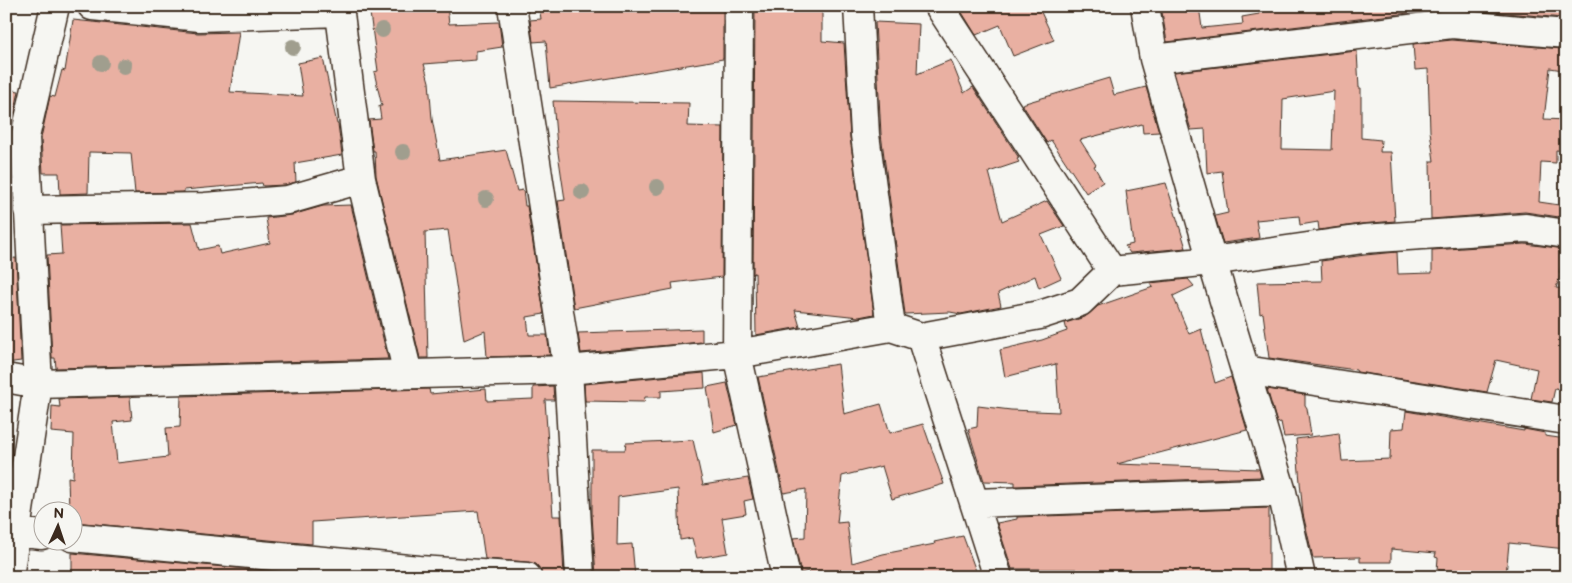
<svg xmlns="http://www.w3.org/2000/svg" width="1572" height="583" font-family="'Balsamiq Sans',sans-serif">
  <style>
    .building { fill: #e9b0a2; stroke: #3b2a1e; fill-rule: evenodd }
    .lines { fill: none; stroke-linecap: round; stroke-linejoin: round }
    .minor-casing { stroke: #3b2a1e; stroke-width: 31 }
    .minor { stroke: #f6f6f2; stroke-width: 28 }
    .tree { fill: #a09e8e }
  </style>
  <rect width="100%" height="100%" fill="#f6f6f2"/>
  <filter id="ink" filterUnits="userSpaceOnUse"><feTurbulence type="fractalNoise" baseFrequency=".02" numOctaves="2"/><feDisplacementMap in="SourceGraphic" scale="10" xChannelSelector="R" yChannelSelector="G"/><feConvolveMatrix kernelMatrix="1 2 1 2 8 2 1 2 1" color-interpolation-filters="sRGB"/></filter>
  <g filter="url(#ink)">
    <path class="building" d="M369 6H414V9L447 6 449 24 499 22 502 47 476 51V60L424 64 429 82 432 119 440 160 506 150 517 191 523 190 525 206H527L544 314 527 317 529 335H547L550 355 487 357 485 331 464 340 448 230 425 232 428 358H420L376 176 375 151H373L369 120 381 119 379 106H382L374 72 378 71Z
      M539 6H723V59L550 88 546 41 533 42 530 20 541 19Z
      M755 6H822V41L844 43 850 137 874 314 859 317 795 310 800 327 756 335 755 273 753 274Z
      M958 6H1045V8L1040 10 1054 40 1013 56 1000 25 976 35Z
      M1161 6H1199L1202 28 1243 24 1242 17 1259 14 1258 6H1563V18L1450 8 1167 42Z
      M73 20 198 33 239 32 230 92 303 96 298 63 323 58 337 124H338L342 155 295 163 296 182 285 185 263 186 262 183 184 190V192L135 193 131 153 89 152 88 193 60 194 59 173H43L41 138 50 96 55 97 62 70 65 71Z
      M875 22 919 24 917 74 951 60 964 93 973 87 1019 158 1017 159 1019 162 989 172 1002 221 1047 201 1064 226 1041 235 1061 278 1039 288 1035 276 998 293 1001 306 961 314 950 312 905 314 881 134Z
      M1452 40 1563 49V70L1550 68 1544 119 1566 120V151L1556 150V163L1541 162 1539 202 1566 206V218L1525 212 1431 219 1430 161H1434L1430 131 1428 69 1415 70 1413 44Z
      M1357 51 1359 88H1361V138L1381 140 1380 152H1391L1395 221 1361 224 1319 230 1318 222 1300 225 1299 216 1256 220 1259 238 1223 243 1215 216 1228 213 1222 171 1207 173 1205 129 1191 130 1174 72ZM1334 91 1332 150 1282 149 1283 99Z
      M1109 78 1114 95 1146 87 1159 132 1143 133 1142 124 1080 140 1096 165 1094 166 1103 182 1086 193 1051 140 1047 143 1022 104Z
      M6 89 19 91 10 134 11 172H6Z
      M553 101 689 103 688 126 723 127 722 277 672 283 673 289 574 308 558 201 565 200 557 146Z
      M1166 183 1186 248 1130 253 1125 246 1133 244 1126 191Z
      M351 205 388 359 56 368 55 358H52L47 255 62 254 60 225 192 223 199 250 218 246 220 254 270 243 266 218 292 215 323 206Z
      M1525 244 1566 249 1559 273 1561 274 1556 288 1566 289V390L1555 388 1552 402 1531 399 1537 369 1496 360 1487 392 1357 372 1356 370 1269 358 1263 313 1260 314 1257 282 1322 281 1321 261 1365 255 1397 252 1398 274 1432 273V250Z
      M16 258 21 361 6 363V259Z
      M1188 279 1194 286 1173 296 1189 334 1201 329 1215 383 1231 377 1247 430 1117 464 1259 469 1261 477 1015 486V482L984 481 968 429 977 427 978 406 1011 410 1059 412 1056 364 1005 377 1000 350 1042 340 1067 331 1065 323 1085 317 1098 306 1153 287 1150 283Z
      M702 329V342L581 353 578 333Z
      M838 364 844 414 881 404 890 433 923 424 944 484 892 499 882 466 842 476 837 523 847 522 852 563 883 554 935 544 934 542 963 536 976 571 965 573 966 577H810L808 571 801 573 793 538 805 537 806 489 784 493 758 377Z
      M704 373 705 388 661 391V397H645L644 402 585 401 584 384Z
      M727 383 737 425 714 432 707 387Z
      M553 386 554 400H545L553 516H561L564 577H542L541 570 536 564 528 562 485 559 478 511 312 522V544L72 522V510H69L68 477 73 478 74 434 51 432 52 406 60 407 59 399 130 397 132 420 113 422 117 463 168 457 166 428 180 427 181 396 429 389 430 394 486 389 487 401 533 399V387Z
      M1267 389 1305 395V405L1307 408 1311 435 1284 437 1281 422 1277 423Z
      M1406 411 1524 431V429L1545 433V436L1566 439V549L1509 543 1506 575 1491 574V575L1437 570 1438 558 1435 557 1436 553 1391 549V562H1360V557L1313 558 1303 514 1296 439 1339 433 1342 461 1390 459 1391 429 1404 428Z
      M693 440 703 485 748 478 753 499 744 501 746 514 722 518 728 553 697 558 692 538 680 540 678 489 618 497 617 545 632 544 635 577H596L592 515V450H625L626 443Z
      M1269 508V577H1077L1076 569H1012L997 523 1017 519V517Z
      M72 553 269 571V577H72Z"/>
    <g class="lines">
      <g class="minor-casing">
        <path id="minor" d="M92 6 200 17 340 12
          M339 6 361 179 408 374
          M512 6 568 370 580 577
          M739 6 737 354 786 577
          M858 6 865 135 891 327
          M939 6 1112 271
          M1145 6 1154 59 1212 261 1282 492 1301 577
          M1154 59 1452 24 1566 34
          M28 210 205 207 288 200 361 179
          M921 337 998 577
          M1245 370 1566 420
          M6 378 38 384 568 370 737 354 891 327 921 337 1040 315 1080 302 1112 271 1212 261 1363 239 1526 228 1566 234
          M975 503 1282 492
          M6 531 42 535
          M72 537 419 570 527 577
          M9 577 38 384 25 137 55 6"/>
      </g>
      <use href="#minor" class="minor"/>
    </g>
    <g class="tree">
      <circle cx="382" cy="30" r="8"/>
      <circle cx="293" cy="47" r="8"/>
      <circle cx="101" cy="63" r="8"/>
      <circle cx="124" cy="66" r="8"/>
      <circle cx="403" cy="152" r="8"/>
      <circle cx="657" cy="187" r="8"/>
      <circle cx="582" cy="192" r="8"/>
      <circle cx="486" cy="199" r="8"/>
    </g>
  </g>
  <rect width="1572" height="583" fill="none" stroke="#f6f6f2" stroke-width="25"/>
  <rect x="12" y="12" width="1547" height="558" fill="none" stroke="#3b2a1e" stroke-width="2" filter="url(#ink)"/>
  <g transform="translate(58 526) rotate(3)"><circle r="24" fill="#f6f6f2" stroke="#aba49d"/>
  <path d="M0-4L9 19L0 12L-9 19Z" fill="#3b2a1e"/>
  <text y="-8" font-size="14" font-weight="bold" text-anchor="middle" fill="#3b2a1e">N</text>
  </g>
</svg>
